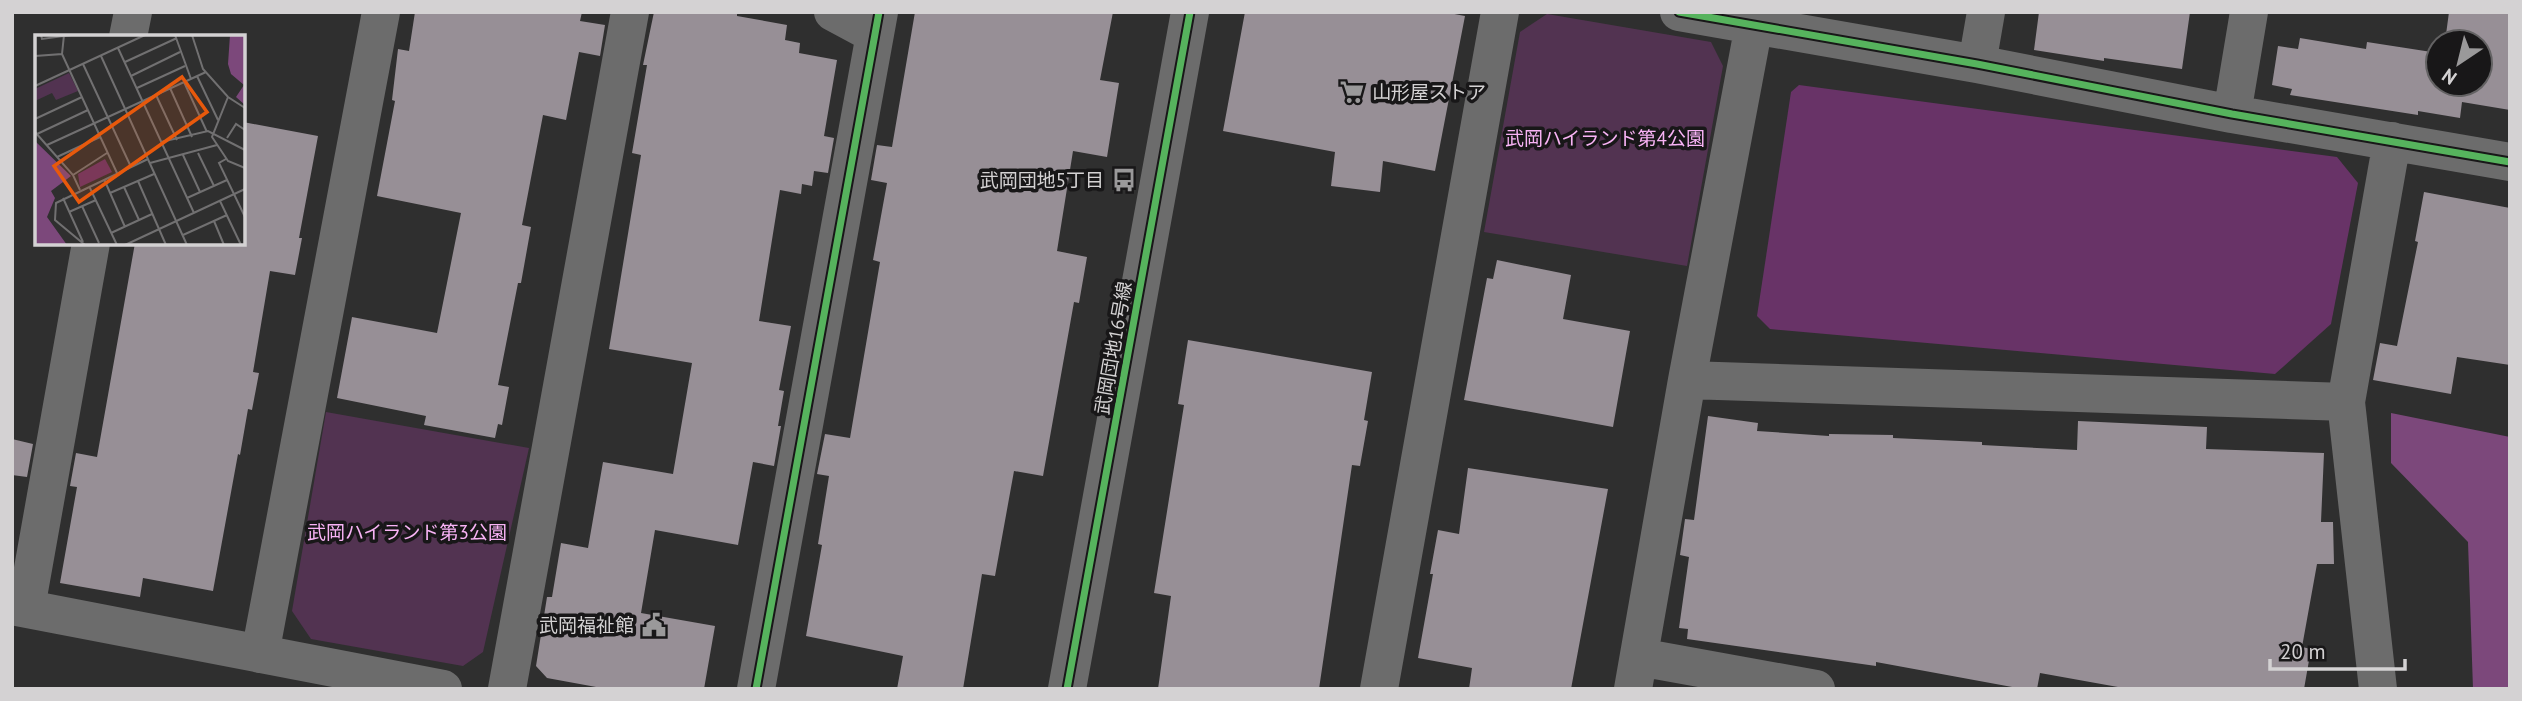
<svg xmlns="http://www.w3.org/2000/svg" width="2522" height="701" font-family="'PT Sans','Noto Sans JP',sans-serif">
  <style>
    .green { fill: #523351 }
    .forest { fill: #7c487b }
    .water { fill: #683367 }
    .building { fill: #978f96 }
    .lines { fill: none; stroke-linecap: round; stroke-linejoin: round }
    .minor { stroke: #6c6c6c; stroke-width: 38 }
    .tertiary { stroke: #6c6c6c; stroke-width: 38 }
    .cycleway-casing { stroke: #181718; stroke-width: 11 }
    .cycleway { stroke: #56b35d; stroke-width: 7 }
    .labels { text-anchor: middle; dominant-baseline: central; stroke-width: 7; stroke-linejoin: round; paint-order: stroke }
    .poi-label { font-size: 19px; fill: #d4d2d3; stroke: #181718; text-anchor: end }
    .park-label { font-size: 19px; fill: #f8b3f5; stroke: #181718 }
    .street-label { font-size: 19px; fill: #d4d2d3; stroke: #181718 }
    .inset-road { fill: none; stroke: #717071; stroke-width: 2 }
    .view { fill: #e8590c; fill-opacity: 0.15; stroke: #e8590c; stroke-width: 3.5 }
    .inset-edge { fill: none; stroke: #d4d2d3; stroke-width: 3.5 }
  </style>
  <rect width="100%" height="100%" fill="#2f2f2f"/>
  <path class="green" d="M1547 14 1711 42 1723 66 1687 266 1484 232 1520 32Z
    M326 412 529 448 483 652 463 666 311 639 292 611Z"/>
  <path class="forest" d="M2391 413 2510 437V689H2473L2468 542 2391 463Z"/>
  <path class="water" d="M1799 85 2337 157 2358 183 2331 324 2275 374 1770 329 1757 316 1791 92Z"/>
  <path class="building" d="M415 12H582L580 21 605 25 600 56 579 52 566 120 543 115 522 225 531 227 521 283H518L498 385 509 387 502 425 498 424 495 438 424 425 426 416 337 398 352 317 437 333 461 213 377 196 395 101 392 100 398 49 409 51Z
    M654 12H737V16L787 25 785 40 800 43 799 53 837 60 824 136 834 138 828 173 814 171 812 186 802 184 801 194 780 190 759 321 791 326 779 390 784 391 778 426H781L774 466 753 462 738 545 655 530 641 613 715 626 704 689H607L547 678 536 666 547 597H552L561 543 588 548 603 462 673 474 692 363 609 349 641 155 632 153 647 65H643Z
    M915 12H1113L1100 80 1119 83 1107 157 1073 151 1057 251 1087 257 1079 303 1074 302 1043 476 1014 471 995 576 982 574 963 689H897L903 656 806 636 822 545 818 544 829 476 817 474 825 434 850 438 880 262 873 260 887 183 871 180 877 145 892 147Z
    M1245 12H1444L1465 16 1435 171 1383 161 1380 192 1331 186 1335 152 1223 131Z
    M2039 12H2190L2182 69 2104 58V61L2034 50Z
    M2449 12H2510V110L2462 102 2460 118 2418 111V115L2290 95 2292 89 2272 85 2278 46 2298 49 2300 38 2366 49 2367 42 2438 53V84H2480V42H2445Z
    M243 122 318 136 299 238H302L295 275 270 271 253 372 259 373 252 410 248 409 240 455 238 454 213 591 143 578 140 597 60 583 77 487 70 486 76 453 97 457 135 243H243Z
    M2424 192 2510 208V365L2457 357 2451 394 2373 380 2380 343 2397 346 2418 242 2415 241Z
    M1497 260 1571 275 1563 319 1630 331 1613 427 1464 400 1487 278 1493 279Z
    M1188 340 1372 372 1364 420 1368 421 1360 466 1352 465 1319 689H1158L1171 596 1154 593 1184 405 1178 404Z
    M1708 416 1758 423 1757 431 1829 436V434L1893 435V438L1982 442V445L2077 450 2078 421 2207 427 2206 449 2324 453 2321 522H2333L2334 564H2317L2302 647 2311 649 2304 689H2129L2040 673 2037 689H2023L1876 662V666L1687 639 1688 629 1679 628 1689 557 1680 555 1685 519 1694 520Z
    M12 439 33 444 27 477 12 475Z
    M1468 468 1608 489 1571 689H1469L1472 668 1418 658 1433 574H1430L1438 530 1459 534Z"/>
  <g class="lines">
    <path class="minor" d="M833 12 874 34
      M1679 12 1977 64 2232 114 2510 162
      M128 37 133 12
      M1977 64 1986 12
      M2232 114 2249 12
      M1687 380 2346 402
      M12 606 443 689
      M26 608 91 243
      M260 654 381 12
      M1639 657 1816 689
      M507 689 630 12
      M756 689 879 12
      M1379 689 1500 12
      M1633 689 1687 380 1754 25
      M2378 689 2346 402 2392 141"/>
    <path class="tertiary" d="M1067 689 1190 12"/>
    <g class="cycleway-casing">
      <path id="cycleway" d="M1679 12 1977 64 2232 114 2510 162
        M756 689 879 12
        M1067 689 1190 12"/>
    </g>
    <use href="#cycleway" class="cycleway"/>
  </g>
  <defs>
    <g id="supermarket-bare" transform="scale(1.89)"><path d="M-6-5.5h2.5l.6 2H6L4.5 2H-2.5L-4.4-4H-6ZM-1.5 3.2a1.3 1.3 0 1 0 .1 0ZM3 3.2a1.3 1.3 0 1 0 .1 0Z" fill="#9a999a" stroke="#181718" stroke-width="2.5" paint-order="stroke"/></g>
    <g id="bus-bare" transform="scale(1.89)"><path d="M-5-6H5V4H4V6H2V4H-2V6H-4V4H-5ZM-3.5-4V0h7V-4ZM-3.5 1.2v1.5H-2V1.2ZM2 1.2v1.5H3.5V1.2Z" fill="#9a999a" stroke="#181718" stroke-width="2.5" paint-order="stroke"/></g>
    <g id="civic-bare" transform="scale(1.89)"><path d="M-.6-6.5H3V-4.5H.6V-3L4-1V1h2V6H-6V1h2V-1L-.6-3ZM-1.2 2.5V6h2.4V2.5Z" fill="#9a999a" stroke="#181718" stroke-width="2.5" paint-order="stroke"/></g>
  </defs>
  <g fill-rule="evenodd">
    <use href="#supermarket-bare" x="1352" y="92"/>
    <use href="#bus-bare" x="1124" y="180"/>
    <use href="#civic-bare" x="654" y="625"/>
  </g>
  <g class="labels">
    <g class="poi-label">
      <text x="1372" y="92" text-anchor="start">山形屋ストア</text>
      <text x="1104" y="180">武岡団地5丁目</text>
      <text x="634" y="625">武岡福祉館</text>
    </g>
    <g class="park-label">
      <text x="1605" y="138">武岡ハイランド第4公園</text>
      <text x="407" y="532">武岡ハイランド第3公園</text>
    </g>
    <g class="street-label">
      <text transform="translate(1113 348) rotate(-80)">武岡団地16号線</text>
    </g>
  </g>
  <g transform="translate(35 35)">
    <rect width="210" height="210" fill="#2f2f2f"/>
    <path d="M34 38 43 56 21 65 17 58 0 66V54Z" fill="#523351"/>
    <path d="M195 0H210V70L201 62 209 50 196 39 193 29ZM0 106 36 141 16 156 20 163 12 182 32 210H0Z" fill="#7c487b"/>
    <path d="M70 124 77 137 45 152 43 139Z" fill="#683367"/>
    <path class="inset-road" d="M6 0 7 4 36 0M140 0 156 44M157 0 168 34 193 62 210 73M83 13 159 178M27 19 82 138M0 21 27 19 29 0M66 21 152 210M90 27 142 3M48 29 96 132M96 41 145 17M162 41 183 85M149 47 172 97M0 51 110 0M102 53 150 31M135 53 157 102M121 60 142 105M193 62 177 102 193 126 210 133M0 84 47 62M0 97 38 140 45 155M2 99 53 75M192 103 201 89 210 95M126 107 173 96 210 115M12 110 171 37M163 118 179 151M148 120 165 157M22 122 65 102M191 124 184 128 210 182M115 128 182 110M38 140 72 118M69 144 90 192M103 146 131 210M54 151 82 210M89 152 104 185M75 158 119 139M28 163 48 207M152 163 192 145M185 166 206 210M47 171 64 208M34 177 61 165M179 186 189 210M76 198 117 179M148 200 192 180M50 210 20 185 21 168 113 124M90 210 210 154"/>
    <path class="view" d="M147 42 172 77 44 167 19 131Z"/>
    <rect width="210" height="210" class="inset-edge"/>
  </g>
  <rect width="2522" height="701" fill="none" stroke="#d4d2d3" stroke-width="28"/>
  <g transform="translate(2459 63) rotate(215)"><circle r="33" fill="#181718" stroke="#636263" stroke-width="2"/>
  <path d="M0-5L12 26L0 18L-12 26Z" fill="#9a999a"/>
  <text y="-10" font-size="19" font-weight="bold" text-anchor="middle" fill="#d4d2d3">N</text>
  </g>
  <path d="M2270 659v10h135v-10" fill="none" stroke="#d4d2d3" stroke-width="3.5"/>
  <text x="2280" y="659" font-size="21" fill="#d4d2d3" stroke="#181718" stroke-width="5" paint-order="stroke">20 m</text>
</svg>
